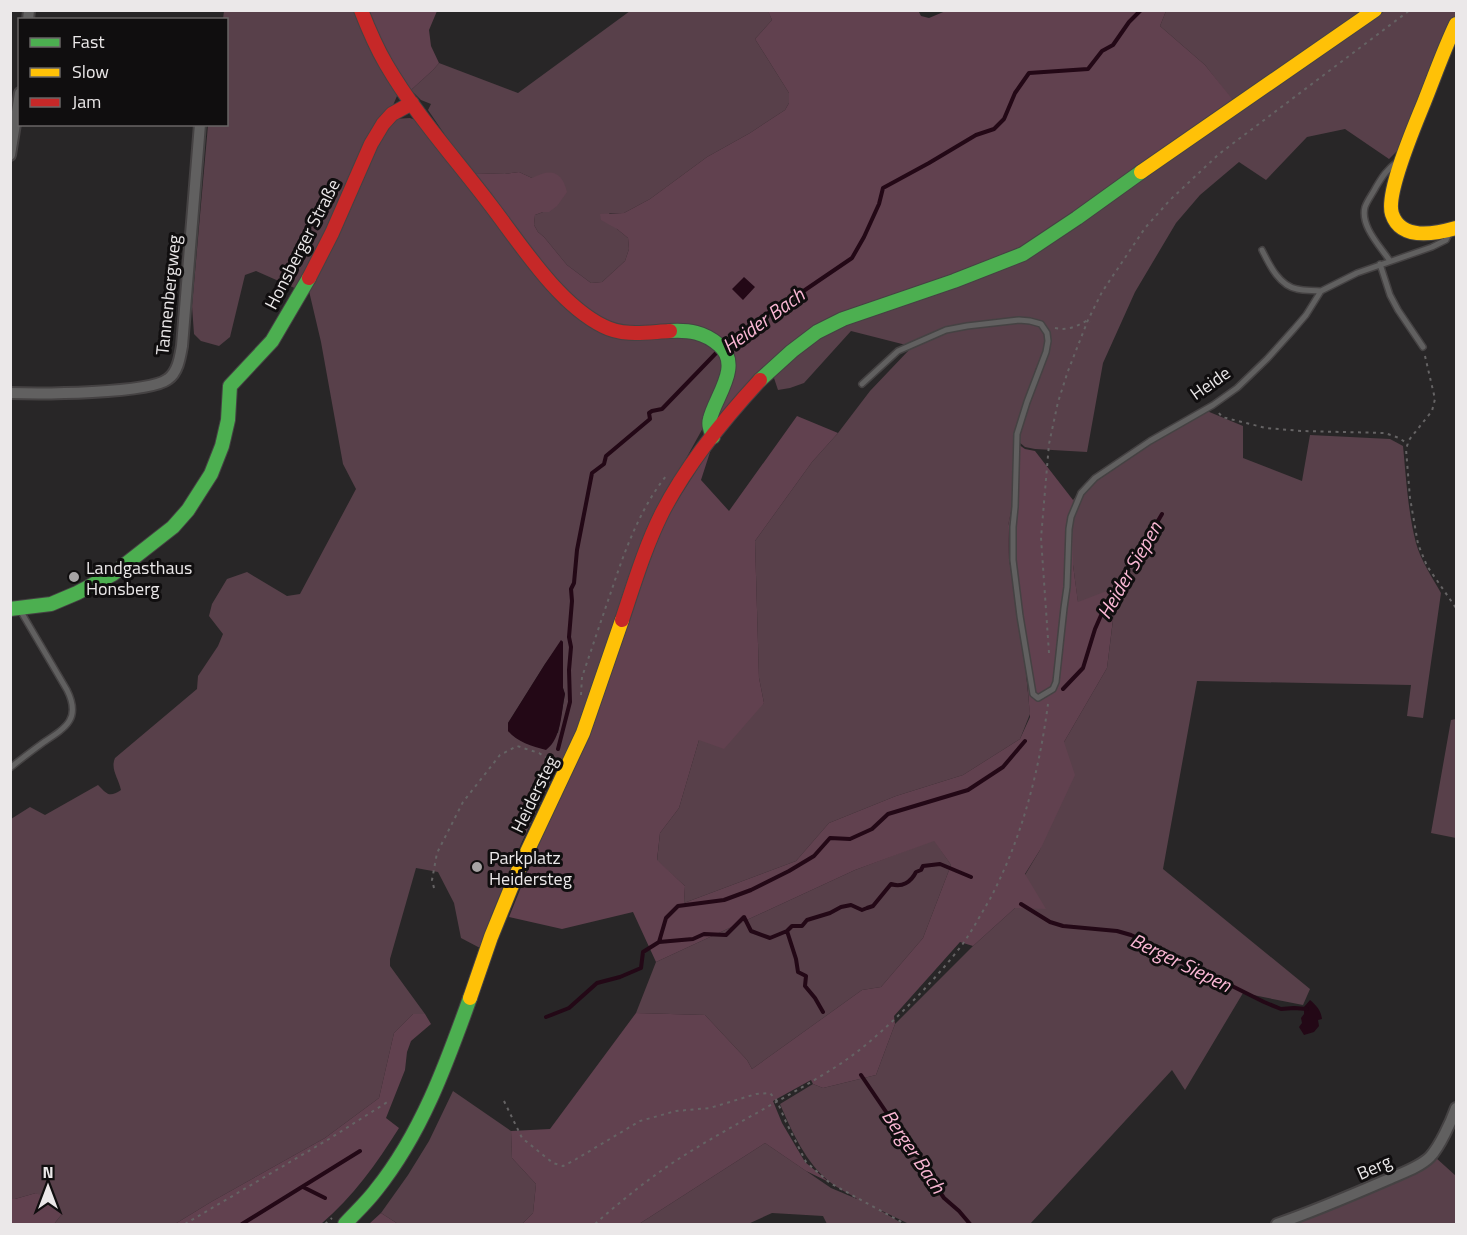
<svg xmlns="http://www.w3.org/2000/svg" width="1467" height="1235" font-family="'Titillium Web',sans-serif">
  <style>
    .green { fill: #58404a; fill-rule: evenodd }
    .forest { fill: #61414f }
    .water { fill: #230816 }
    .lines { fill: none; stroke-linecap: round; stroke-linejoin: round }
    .stream { stroke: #230816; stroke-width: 4 }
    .lane-casing { stroke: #454243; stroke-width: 8 }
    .street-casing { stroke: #454243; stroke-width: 14 }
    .fast-casing { stroke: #454243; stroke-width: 16 }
    .slow-casing { stroke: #454243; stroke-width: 16 }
    .jam-casing { stroke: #454243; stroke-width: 16 }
    .path { stroke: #656364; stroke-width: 2; stroke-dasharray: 3 4.5; stroke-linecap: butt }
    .lane { stroke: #616060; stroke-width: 5 }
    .street { stroke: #616060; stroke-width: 10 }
    .fast { stroke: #4caf50; stroke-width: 14 }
    .slow { stroke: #ffc107; stroke-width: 14 }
    .jam { stroke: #c62828; stroke-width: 14 }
    .poi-dot { fill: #a7a4a5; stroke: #100e0f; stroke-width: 2 }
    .labels { text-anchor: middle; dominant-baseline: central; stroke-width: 6; stroke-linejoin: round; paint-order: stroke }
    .street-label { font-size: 18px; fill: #ebe8e9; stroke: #100e0f }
    .poi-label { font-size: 18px; fill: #ebe8e9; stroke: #100e0f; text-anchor: start }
    .water-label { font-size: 20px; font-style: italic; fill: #fab7d4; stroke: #100e0f }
  </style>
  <rect width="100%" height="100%" fill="#282627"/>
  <path class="green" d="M768 10 772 20 755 39 789 93V103L785 110 750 133 707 157 650 199 624 213H609L617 229 628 238 629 249 625 261 602 282 591 283 567 265 544 237 538 232 534 225 535 215 543 212 532 178 519 172 505 174 471 173 428 110 431 104 421 100 411 90 433 70 439 63 518 93 630 11Z
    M224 11H360L399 87 397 96 391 110 299 290 256 271 245 275 230 337 219 346 201 341 194 334 192 306 208 125 226 124V20L223 19Z
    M1166 11H1371L1235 104 1205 65 1160 26Z
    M1385 11H1456V15L1454 19 1401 147 1389 159 1345 129 1307 137 1266 180 1239 162 1200 195 1176 223 1135 292 1103 363 1087 452 1035 449 1025 447 1019 442V435L1042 370 1036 368 1015 432 1012 507 1008 526 1009 559 1024 652 1030 714 1020 739 963 775 896 796 829 823 796 861 684 903 685 886 657 861 660 833 679 808 699 740 764 703 759 678 755 541 812 462 838 433 870 391 909 350 906 345 851 331 804 383 790 388 778 390 772 372 789 356Z
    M410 118 423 123 538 273 701 336 724 360 704 426 645 533 615 621 597 670 574 743 557 767 521 844 492 914 480 948 461 938 454 903 438 872 416 868 390 959V966L425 1014H413L394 1033 379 1098 325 1138 211 1202 175 1224H54L62 1214 36 1193 15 1199H11V819L30 807 45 815 98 785C107 794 109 798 121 790 119 779 110 769 115 758L197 689 198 676 218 646 223 634 209 616 212 604 227 579 247 572 287 596 300 594 356 489 343 464 321 342 309 291 371 151 394 119ZM562 641 563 642V688L565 694 558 733 508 731V723L545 664Z
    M1207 411 1243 426V458L1302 481 1310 435 1390 439 1403 446C1406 476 1408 513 1416 543 1421 561 1432 577 1441 593L1423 718 1407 716 1411 685 1197 681 1163 869 1310 989 1303 1005 1243 993 1185 1090 1172 1070 1030 1224H909L878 1209 903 1224H827L823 1216 772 1213 748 1224H639L765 1143 831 1188 857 1199C849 1193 838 1189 830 1182 807 1165 791 1130 780 1104L813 1084 823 1088 876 1075 895 1024 973 946 1015 908 1025 875 1040 850 1064 742 1107 668 1117 588 1078 603 1073 565V500L1079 493 1153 442Z
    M1456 719V838L1431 833 1451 720Z
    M934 840 951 865 923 938 881 987 862 990 752 1069 747 1060 705 1015 636 1013 656 962 855 870Z
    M453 1091 511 1131 512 1158 536 1184 533 1213 522 1224H398L381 1213 408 1175 429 1141Z
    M1435 1157 1456 1176V1224H1301L1299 1221Z"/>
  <path class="forest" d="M918 10 921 16 929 18 948 10 1166 11 1160 26 1205 65 1237 105 1055 232 808 340 713 437 728 370 709 337 626 334 574 306 471 173 505 174 519 172 532 178C551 168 562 171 567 192L557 206 549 212H543L535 215 534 225 538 232 544 237 567 265 591 283 602 282 625 261 629 249 628 238 617 229 601 220 600 214 624 213 650 199 707 157 750 133 785 110 789 103V93L755 39 772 20 768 11Z
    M367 11H437L429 30 431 46 439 63 433 70 411 90 379 41Z
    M797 416 838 433 812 462 755 541 759 678 764 703 724 749 699 740 679 808 660 833 657 860 685 886 684 903 796 861 829 823 896 796 963 775 1020 739 1030 717 1025 652 1009 559 1008 526 1012 507 1015 442 1025 449 1035 451 1073 500V565L1078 602 1117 587 1107 668 1064 742 1075 775 1040 850 1025 874 1046 909 1015 908 973 946 960 942 894 1016 895 1024 876 1075 823 1088 813 1084 811 1080 773 1101 782 1123 805 1162 829 1182 806 1171 765 1143 639 1224H522L533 1213 536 1184 512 1158 511 1131 550 1129 636 1013 705 1015 747 1060 752 1069 862 990 881 987 923 938 951 865 934 841 855 870 656 962 633 912 562 929 509 917 536 850 584 747 646 564 670 512 712 446 701 480 729 511Z
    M413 1014H425L431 1024 411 1041 407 1052 405 1070 386 1118 399 1128C377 1163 353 1197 321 1224H175L211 1202 325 1138 379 1098 394 1033Z
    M36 1193 53 1201 62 1214 54 1224H11V1199H15Z
    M381 1213 398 1224H369Z"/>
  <path class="water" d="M744 277 755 287 743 300 732 289Z
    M561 640 563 642V688L565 694C561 712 562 738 546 750 532 746 517 742 508 731V723L545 664Z
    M1310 1000C1317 1006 1321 1011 1322 1019L1318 1020 1319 1026 1314 1032 1304 1035 1299 1027 1302 1023 1301 1018 1304 1014V1007Z"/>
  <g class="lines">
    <path class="stream" d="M724 345 771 311 780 307 852 258 864 237 879 204 883 188 929 163 976 135 994 129 1004 119 1015 93 1029 73 1088 69 1102 51 1113 45 1129 22 1141 10
      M1063 689 1083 668 1095 629 1106 604 1129 566 1145 543 1162 514
      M558 749 570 702 569 670 571 647 569 637 572 601 571 589 574 583 577 550 592 473 604 464 606 456 650 419 649 413 652 411 662 409 719 350
      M1021 904 1050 922 1063 926 1117 931 1131 935 1149 943 1194 969 1206 973 1264 1002 1281 1009 1294 1008 1307 1009
      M787 931 792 926H802L807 920 830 913 841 907 851 905 862 910 867 908 873 906 891 884C902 888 911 882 916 872L921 870 923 866 940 864 971 877
      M659 942 693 939 704 934 726 935 744 917 751 931 770 938 787 931 796 959 798 972 806 976 805 986 815 998 823 1012
      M546 1017 569 1008 597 983 620 977 641 968 643 952 659 942 666 918 678 906 724 900 751 890 789 871 814 856 830 838 850 839 872 829 888 814 968 790 1003 767 1025 741
      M861 1075 895 1125 912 1144 925 1165 935 1185 944 1198 959 1211 970 1224
      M303 1187 325 1198
      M242 1224 360 1151"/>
    <g class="lane-casing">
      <path id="lane" d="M1262 250C1269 264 1279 286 1297 289 1305 291 1313 290 1321 291
        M1390 261C1380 246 1360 226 1365 207 1367 201 1373 193 1376 187 1382 177 1387 169 1397 162
        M1380 264 1390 295 1398 310 1423 347
        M862 384 898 351 946 330 967 326 1019 320 1030 321 1041 324 1047 333 1048 341 1046 352 1027 402 1017 434 1015 507 1013 527V560L1020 616 1033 694 1038 698 1053 689 1056 682 1064 608 1067 587 1069 529 1071 517 1081 493 1095 478 1150 441 1213 405 1237 388 1267 359 1294 329 1306 315 1321 291 1357 273 1432 247 1446 240 1449 234
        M10 768C21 759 33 750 44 742 67 727 81 718 67 690L20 610"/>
    </g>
    <g class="street-casing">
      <path id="street" d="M28 20 29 10
        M10 155 20 93
        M10 393C38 394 149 394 168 379 178 372 180 357 182 346L200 124
        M1277 1224C1315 1211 1352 1195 1389 1179 1402 1173 1420 1167 1430 1157 1440 1146 1451 1122 1456 1108"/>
    </g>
    <g class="fast-casing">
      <path id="fast" d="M670 331C689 330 704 332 719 345 743 365 715 397 710 419 708 425 711 431 713 437
        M760 380 792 351 817 332 843 319 954 281 1023 254 1077 218 1141 172
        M10 609 51 604 77 593 113 574 173 527 188 510 211 474 222 446 228 420 230 386 272 341 309 278
        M345 1224C355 1213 367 1202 376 1190 421 1134 446 1065 470 998"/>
    </g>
    <g class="slow-casing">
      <path id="slow" d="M1456 24C1444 49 1435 75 1425 100 1416 123 1385 193 1392 214 1401 241 1435 234 1456 228
        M1141 172 1375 10
        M470 998 491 937 517 873 583 733 622 620"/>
    </g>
    <g class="jam-casing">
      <path id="jam" d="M361 10C368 28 376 47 386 64 415 114 454 157 489 203 520 243 557 303 603 326 624 337 648 332 670 331
        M309 278 332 233 371 144 383 124 392 114 412 103
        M622 620C634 584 645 547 662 513 687 464 723 420 760 380"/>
    </g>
    <path class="path" d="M1055 328C1068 331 1077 326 1088 320L1090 322
      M1425 356 1435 399 1432 411 1409 440 1406 449 1410 498 1418 544 1427 566 1456 608
      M1219 413 1222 417 1266 428 1301 431 1385 433 1399 438 1408 444
      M1049 653 1041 538 1049 444 1058 402 1068 371 1088 320 1102 292 1145 228 1170 200 1219 154 1410 10
      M581 695 582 677C592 648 602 618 612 589 625 550 640 509 666 476
      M434 888 432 880 437 853 463 802 500 755 517 746 539 753 554 763
      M504 1101 522 1138 553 1163 563 1166 573 1161 640 1121 676 1111 710 1108 756 1094 770 1093 777 1101 786 1122 806 1162 830 1183 905 1224
      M185 1224 329 1139 389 1101
      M325 1224 332 1218
      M595 1224C621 1201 648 1179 677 1160 728 1127 783 1100 834 1068 861 1051 885 1029 907 1007 927 987 945 967 962 945 972 931 981 914 990 899 1022 838 1039 772 1048 704"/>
    <use href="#lane" class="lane"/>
    <use href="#street" class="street"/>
    <use href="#fast" class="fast"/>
    <use href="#slow" class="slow"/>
    <use href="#jam" class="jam"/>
  </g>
  <g class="poi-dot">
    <circle cx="74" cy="577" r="6"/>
    <circle cx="477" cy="867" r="6"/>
  </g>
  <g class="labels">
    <g class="street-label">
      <text transform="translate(302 244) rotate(-63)">Honsberger Straße</text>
      <text transform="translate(168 295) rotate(-84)">Tannenbergweg</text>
      <text transform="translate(1210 383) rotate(-35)">Heide</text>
      <text transform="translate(534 794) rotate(-64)">Heidersteg</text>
      <text transform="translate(1374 1167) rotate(-24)">Berg</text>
    </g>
    <g class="poi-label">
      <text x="86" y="567">Landgasthaus<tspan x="86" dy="21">Honsberg</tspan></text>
      <text x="489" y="857">Parkplatz<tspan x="489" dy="21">Heidersteg</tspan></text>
    </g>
    <g class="water-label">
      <text transform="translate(763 320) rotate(-36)">Heider Bach</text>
      <text transform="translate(1129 570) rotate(-60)">Heider Siepen</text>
      <text transform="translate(1181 962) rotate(26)">Berger Siepen</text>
      <text transform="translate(914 1151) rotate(56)">Berger Bach</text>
    </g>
  </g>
  <rect width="1467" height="1235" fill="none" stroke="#ebe8e9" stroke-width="24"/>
  <rect x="18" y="18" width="210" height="108" fill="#100e0f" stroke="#686566" stroke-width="1.5"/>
  <rect x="30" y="38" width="30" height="9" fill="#4caf50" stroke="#686566" stroke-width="1.5"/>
  <text x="72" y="48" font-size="18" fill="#ebe8e9">Fast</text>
  <rect x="30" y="68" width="30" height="9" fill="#ffc107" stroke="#686566" stroke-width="1.5"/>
  <text x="72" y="78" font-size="18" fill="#ebe8e9">Slow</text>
  <rect x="30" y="98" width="30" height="9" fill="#c62828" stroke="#686566" stroke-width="1.5"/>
  <text x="72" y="108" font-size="18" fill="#ebe8e9">Jam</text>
  <g transform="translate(48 1187)" stroke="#100e0f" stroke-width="4.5" paint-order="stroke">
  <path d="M0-4.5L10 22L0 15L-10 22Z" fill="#ebe8e9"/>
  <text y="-9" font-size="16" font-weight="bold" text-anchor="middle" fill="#ebe8e9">N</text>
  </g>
</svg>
